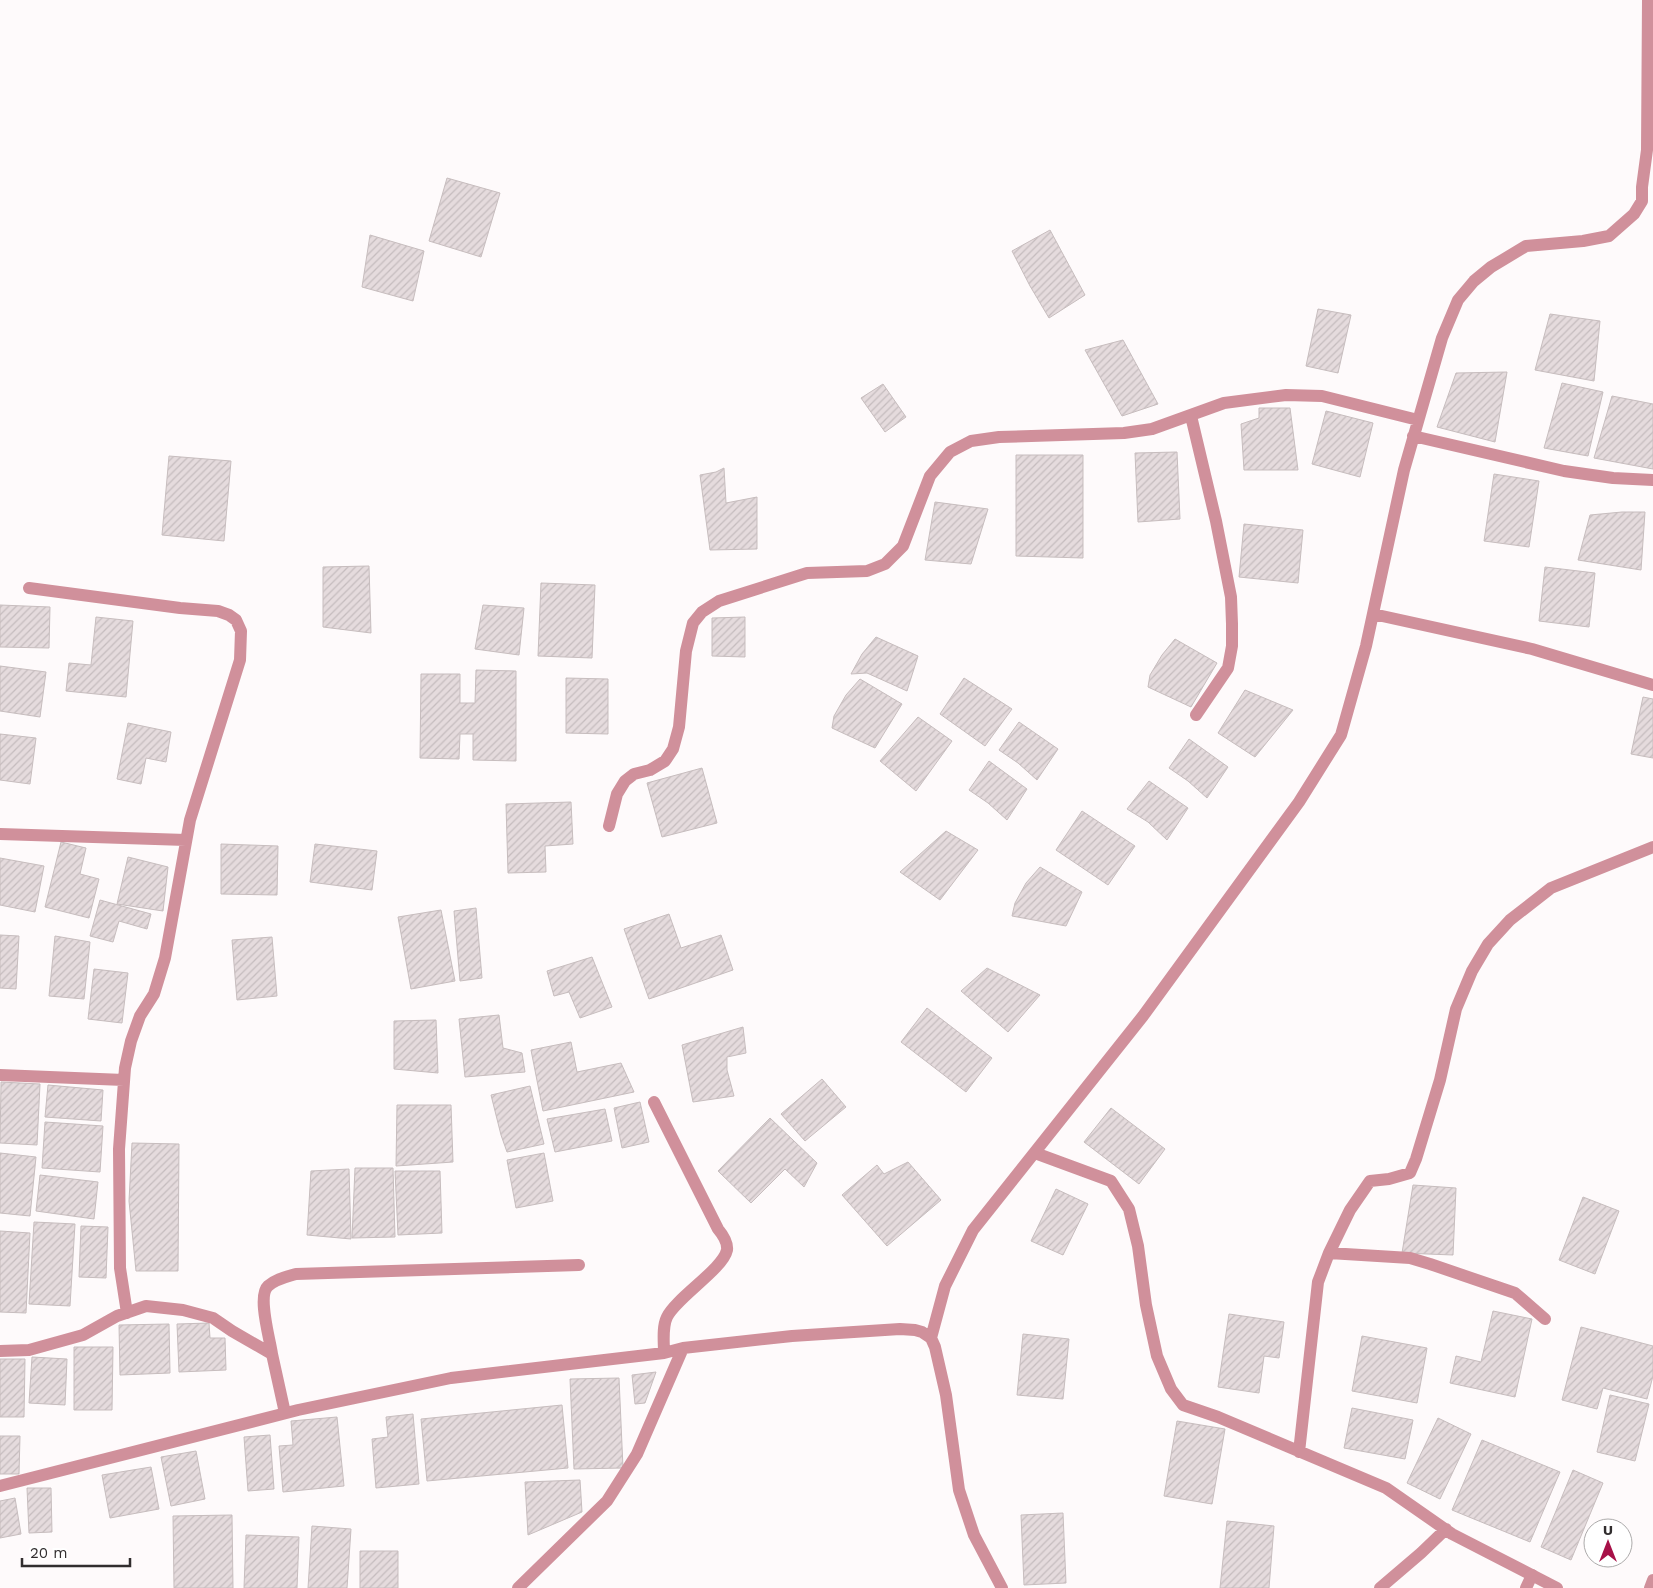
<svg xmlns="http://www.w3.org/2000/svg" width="1653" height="1588" font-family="'Work Sans',sans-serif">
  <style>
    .building { fill: url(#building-hatch); stroke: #c7bdbe }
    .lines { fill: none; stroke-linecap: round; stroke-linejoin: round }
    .service { stroke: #d0909b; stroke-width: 12 }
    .minor { stroke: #d0909b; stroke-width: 12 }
  </style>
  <defs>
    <pattern id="building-hatch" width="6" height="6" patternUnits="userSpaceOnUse" patternTransform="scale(1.25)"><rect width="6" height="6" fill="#e5dbdd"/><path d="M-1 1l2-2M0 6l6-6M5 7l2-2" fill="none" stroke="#c5bcbe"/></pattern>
  </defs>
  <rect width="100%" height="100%" fill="#fefafb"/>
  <path class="building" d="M447 178 500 193 481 257 429 241Z
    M1050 230 1085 295 1049 318 1030 286 1012 251Z
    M370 235 424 251 413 301 362 287Z
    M1318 309 1351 315 1338 373 1306 366Z
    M1550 314 1600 321 1594 381 1535 370Z
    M1123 340 1158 404 1122 416 1085 350Z
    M1507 372 1495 442 1437 427 1456 373Z
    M1562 383 1603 392 1588 456 1544 448Z
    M883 384 906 417 885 432 861 398Z
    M1612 396 1653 404V469L1594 458Z
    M1259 408H1290L1298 470H1244L1241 424 1259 418Z
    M1326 411 1373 423 1360 477 1312 464Z
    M1177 452 1180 519 1138 522 1135 453Z
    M1016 455H1083V558L1016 556Z
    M169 456 231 461 224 541 162 535Z
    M724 468 726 503 757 497V549L710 550 700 475 716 472Z
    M1494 474 1539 481 1529 547 1484 541Z
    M935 502 988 509 971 564 925 560Z
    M1622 512H1645L1641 570 1578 560 1590 515Z
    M1244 524 1303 530 1298 583 1239 577Z
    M369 566 371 633 323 627V567Z
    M1545 567 1595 573 1589 627 1539 621Z
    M541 583 595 585 592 658 538 656Z
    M0 605 50 607 49 648 0 647Z
    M483 605 524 608 519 655 475 649Z
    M96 617 133 621 126 697 66 691 69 663 91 665Z
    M745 617V657L712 656V618Z
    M876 637 918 656 907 691 867 673 851 674 862 654Z
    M1175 639 1217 663 1191 707 1148 687 1150 675 1162 655Z
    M0 666 46 672 40 717 0 711Z
    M476 670 516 671V761L473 760V734H460L459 759 420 758 421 674H460V703H475Z
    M566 678 608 679V734L566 733Z
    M964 678 1012 709 985 746 940 714Z
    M860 679 902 704 875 748 832 728 834 716 846 695Z
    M1245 690 1293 710 1255 757 1218 733Z
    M1643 697 1653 699V758L1631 754Z
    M918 717 952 741 916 791 880 761Z
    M1019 722 1058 749 1037 780 1018 763 999 750Z
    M128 723 171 732 166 762 146 758 141 784 117 779Z
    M0 734 36 738 30 784 0 780Z
    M1189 739 1228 767 1207 798 1188 781 1169 768Z
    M989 761 1027 789 1007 820 988 803 969 790Z
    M702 768 717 823 662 837 647 783Z
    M1149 781 1188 808 1167 840 1148 822 1127 809Z
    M571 802 573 844 545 846 546 872 508 873 506 804Z
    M1082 811 1135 846 1108 885 1056 850Z
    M946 831 978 850 940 900 900 872Z
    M61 842 86 848 80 874 99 879 89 918 45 907Z
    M221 844 278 846 277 895 221 894Z
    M315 844 377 851 372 890 310 882Z
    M128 857 168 867 163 911 117 904Z
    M0 858 44 866 35 912 0 905Z
    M1040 867 1082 892 1066 926 1012 916 1015 903 1026 883Z
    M100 900 151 914 147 929 119 921 113 942 90 936Z
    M476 908 482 978 460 981 454 911Z
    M441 910 455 981 411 989 398 917Z
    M669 914 681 948 721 935 733 970 649 999 624 929Z
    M0 935 19 936 16 989 0 988Z
    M55 936 90 942 84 999 49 996Z
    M272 937 277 996 237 1000 232 940Z
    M592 957 612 1007 580 1018 569 992 554 996 547 971Z
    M987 968 1040 995 1008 1032 961 991Z
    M94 969 128 973 122 1023 88 1019Z
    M927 1008 992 1058 966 1092 901 1042Z
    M499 1015 503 1048 522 1053 525 1072 465 1077 459 1019Z
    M436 1020 438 1073 394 1069V1021Z
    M743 1027 746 1053 727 1057V1070L734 1096 693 1102 682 1045Z
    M571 1042 577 1072 621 1063 634 1092 543 1111 531 1050Z
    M822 1079 846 1107 805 1141 781 1114Z
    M1 1082 40 1084 37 1145 0 1143Z
    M48 1085 103 1090 101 1121 45 1117Z
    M530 1086 544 1144 507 1152 501 1135 491 1095Z
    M640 1102 649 1142 622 1148 614 1108Z
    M397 1105H451L453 1162 396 1166Z
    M1111 1108 1165 1149 1139 1184 1084 1142Z
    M605 1109 612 1141 555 1152 547 1119Z
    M770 1118 817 1163 804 1187 785 1169 751 1203 718 1171Z
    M45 1122 103 1126 100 1172 42 1168Z
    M132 1143 179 1144 178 1271H136L129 1201Z
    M0 1153 36 1157 30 1216 0 1213Z
    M544 1153 553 1201 516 1208 507 1160Z
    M908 1162 941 1200 887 1246 842 1195 877 1165 884 1174Z
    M355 1168H393L395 1237 352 1238Z
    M349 1169 351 1239 307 1235 311 1171Z
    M395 1171H440L442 1233 398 1235Z
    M40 1175 98 1182 94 1219 36 1211Z
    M1413 1185 1456 1188 1453 1255 1402 1253Z
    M1056 1189 1088 1204 1063 1255 1031 1241Z
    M1583 1197 1619 1211 1595 1274 1559 1260Z
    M34 1222 75 1224 70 1306 29 1304Z
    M81 1226 108 1227 106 1278 79 1277Z
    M0 1231 30 1233 26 1313 0 1312Z
    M1493 1311 1532 1319 1515 1397 1450 1383 1456 1356 1481 1362Z
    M1229 1314 1284 1322 1279 1358 1264 1356 1259 1393 1218 1387Z
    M209 1323 210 1338H225L226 1370 179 1372 177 1324Z
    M169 1324 170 1373 120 1375 119 1325Z
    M1581 1327 1653 1346V1376L1647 1399 1603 1388 1597 1409 1562 1400Z
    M1023 1334 1069 1339 1063 1399 1017 1395Z
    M1362 1336 1427 1348 1417 1403 1352 1391Z
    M74 1347H113L112 1410H74Z
    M32 1357 67 1359 65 1405 29 1403Z
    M0 1359H25L24 1417H0Z
    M656 1372 645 1403 635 1404 632 1375Z
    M619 1378 623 1468 574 1469 570 1379Z
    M1610 1395 1649 1404 1635 1461 1597 1452Z
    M562 1405 568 1468 427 1481 421 1419Z
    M1352 1408 1413 1420 1405 1459 1344 1448Z
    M413 1414 419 1484 376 1488 372 1439 388 1437 386 1417Z
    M337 1417 344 1486 283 1492 279 1446 293 1445 291 1421Z
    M1438 1418 1471 1434 1440 1499 1407 1483Z
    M1177 1421 1225 1429 1212 1504 1164 1496Z
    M270 1435 274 1489 248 1491 244 1437Z
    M0 1436H20L19 1474H0Z
    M1482 1440 1560 1472 1530 1542 1452 1510Z
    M196 1451 205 1499 171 1506 161 1457Z
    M151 1467 159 1509 110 1518 102 1475Z
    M1573 1470 1603 1483 1571 1560 1541 1547Z
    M580 1480 582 1512 528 1535 525 1482Z
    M27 1488H51L52 1532 29 1533Z
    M15 1498 21 1534 0 1538V1501Z
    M1063 1513 1066 1583 1024 1585 1021 1515Z
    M232 1515 233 1588H174L173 1516Z
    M1227 1521 1274 1526 1269 1588H1220Z
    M312 1526 351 1529 347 1588H308Z
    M246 1535 299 1537 297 1588H244Z
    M360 1551H398V1588H360Z"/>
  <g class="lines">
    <path class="service" d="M1526 1588 1532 1575"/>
    <path class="minor" d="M1191 416 1216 521 1231 597 1232 624V646L1228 668 1196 715
      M1413 436 1564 471 1613 478 1653 480
      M29 588 180 608 218 611 229 615 236 620 241 631 240 660 190 820 165 958 154 994 140 1016 131 1041 125 1068 119 1149 120 1268 127 1313
      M1373 614 1532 649 1653 685
      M609 826 617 794 625 781 634 774 650 770 665 761 673 749 679 727 686 651 693 623 702 612 719 601 807 573 867 571 885 564 903 546 930 476 950 452 971 441 999 437 1124 433 1152 429 1224 403 1286 395 1322 396 1418 420
      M0 834 186 840
      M0 1075 124 1080
      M654 1102 718 1229C723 1235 728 1242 727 1250 723 1269 676 1298 667 1317 662 1327 664 1342 664 1353
      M1035 1153 1111 1181 1129 1209 1138 1246 1146 1305 1157 1356 1171 1389 1183 1405 1218 1417 1386 1488 1452 1534 1557 1588
      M1329 1253 1410 1258 1430 1264 1515 1293 1545 1319
      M931 1338 945 1286 973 1230 1143 1016 1299 802 1341 735 1366 646 1404 470 1442 338 1458 300 1474 281 1491 267 1526 246 1583 241 1609 236 1634 214 1642 201V187L1647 150 1648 0
      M0 1351 29 1350 83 1335 117 1316 146 1306 183 1310 213 1318 232 1331 272 1354 285 1413
      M272 1354C270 1339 257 1296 268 1286 276 1279 286 1277 296 1274L579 1265
      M1299 1452 1318 1282 1329 1253 1350 1210 1370 1181 1389 1179 1410 1173 1416 1159 1440 1080 1456 1009 1472 971 1488 944 1510 920 1551 888 1653 847
      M0 1486 298 1410 451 1378 664 1353 683 1348 792 1336 900 1329 915 1330 922 1332 931 1338 935 1347 946 1395 959 1490 974 1535 1002 1588
      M518 1588 607 1501 637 1454 683 1348
      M1380 1588 1421 1553 1446 1529
      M1650 1588 1653 1580"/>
  </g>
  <g transform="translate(1608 1543)"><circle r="24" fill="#ffffff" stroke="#adabab"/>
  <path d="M0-4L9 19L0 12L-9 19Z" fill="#a71148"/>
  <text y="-8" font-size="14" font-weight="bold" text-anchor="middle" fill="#312d2e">U</text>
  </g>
  <path d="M22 1558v8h108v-8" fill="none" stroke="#312d2e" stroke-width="2.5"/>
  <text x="30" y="1558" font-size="15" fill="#312d2e" stroke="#ffffff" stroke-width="4" paint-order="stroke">20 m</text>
</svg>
